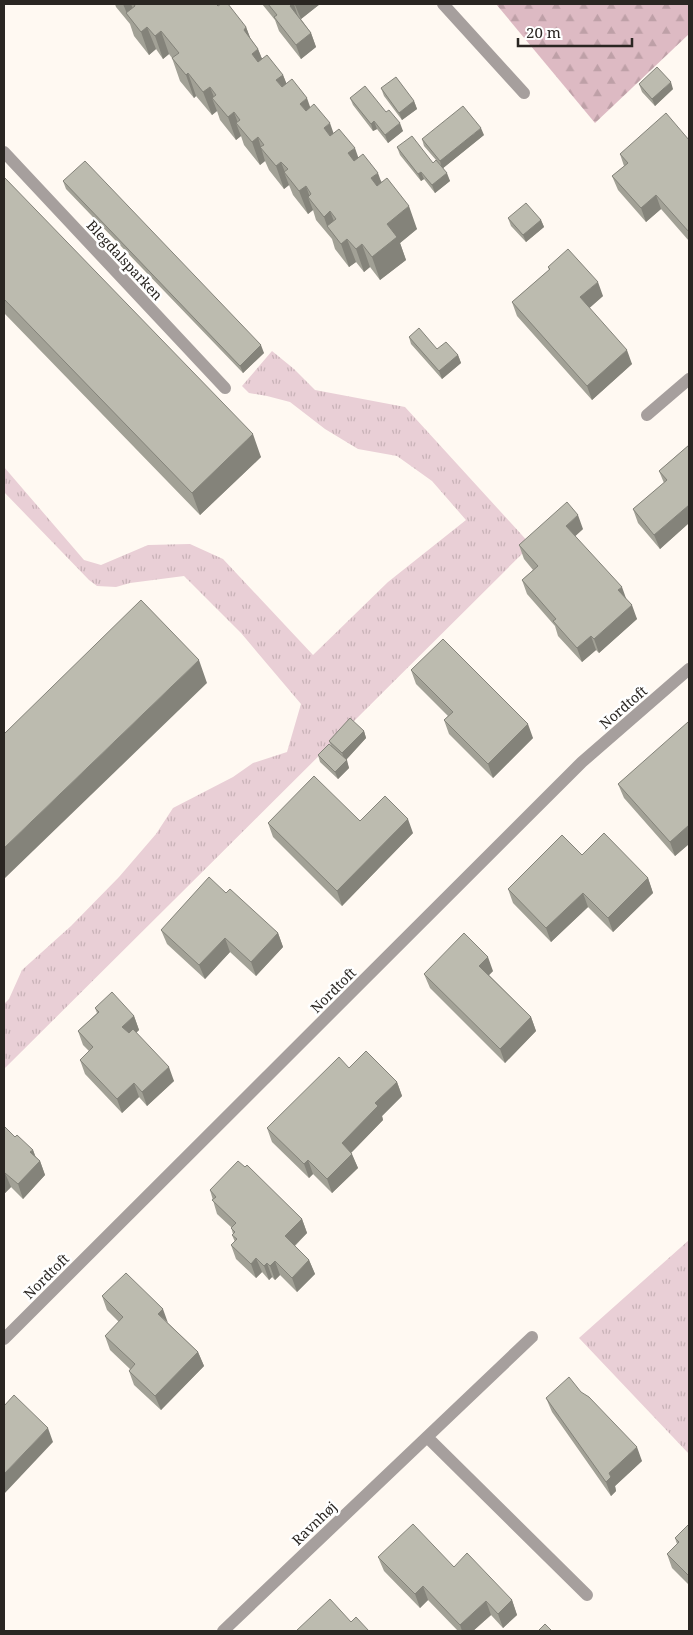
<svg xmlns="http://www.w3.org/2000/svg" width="693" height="1635" font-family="'Noto Serif',serif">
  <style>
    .grass { fill: url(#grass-tufts) }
    .forest { fill: url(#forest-firs) }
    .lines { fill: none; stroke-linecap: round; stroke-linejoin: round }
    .minor { stroke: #a69f9d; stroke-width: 12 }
    .wall { fill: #a2a196 }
    .shaded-wall { fill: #84837a }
    .building { fill: #bcbbaf; stroke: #84837a }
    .labels { text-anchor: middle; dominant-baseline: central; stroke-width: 5; stroke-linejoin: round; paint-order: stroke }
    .street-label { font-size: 14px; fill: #2a2622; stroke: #fff }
  </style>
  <defs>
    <pattern id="grass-tufts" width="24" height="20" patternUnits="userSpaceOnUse" patternTransform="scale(1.25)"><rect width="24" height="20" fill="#e9cfd6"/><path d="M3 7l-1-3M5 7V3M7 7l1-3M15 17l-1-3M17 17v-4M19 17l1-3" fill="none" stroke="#c8b2b7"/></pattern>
    <pattern id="forest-firs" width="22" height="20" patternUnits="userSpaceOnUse" patternTransform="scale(1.25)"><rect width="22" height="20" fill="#ddbac3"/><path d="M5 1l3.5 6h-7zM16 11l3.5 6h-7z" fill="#bea0a7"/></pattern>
  </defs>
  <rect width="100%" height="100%" fill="#fff9f2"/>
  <path class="grass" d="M272 351 294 369 315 390 405 407 531 545 4 1069V1004L9 999 22 970 71 926 119 877 156 834 173 808 233 777 253 763 287 752 301 704 241 633 184 576 130 583 116 587 97 586 89 580 4 492V467L84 560 101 565 148 545 190 544 223 559 313 655 388 582 466 520 432 481 397 456 358 449 325 429 290 402 267 396 249 393 242 386Z
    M689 1240V1454L579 1338Z"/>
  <path class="forest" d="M496 4H689V34L595 123Z"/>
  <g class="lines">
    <path class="minor" d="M443 4 524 93
      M4 152 225 388
      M647 415 689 379
      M4 1339 582 762 689 669
      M427 1437 587 1595
      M223 1631 532 1337"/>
  </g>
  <path class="wall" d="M115 4H216L218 6 246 27 250 38 258 49 262 59 283 75 286 83 310 107 333 133 382 182 417 229 400 243 406 260 380 280 370 267 364 272 356 262 349 267 335 249 332 239 316 220 313 210 308 214 293 195 289 185 284 189 269 170 265 161 260 165 244 145 241 136 236 140 220 120 217 111 212 115 196 96 194 98 180 81 172 58 169 54 163 59 156 49 149 55 134 36 130 24 116 7Z
    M262 4H320L301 19 311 33 316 47 301 59 279 31 275 20Z
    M639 84 673 89 655 106 642 92Z
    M381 88 414 101 417 109 402 120 384 96Z
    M350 98 386 112 403 131 388 143 377 129 373 131 353 105Z
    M484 135 443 168 450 181 435 193 424 179 421 181 400 155 397 147 433 163 436 160 424 146 422 139Z
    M689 140V241L661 209 646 222 618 190 612 176 624 166 620 154Z
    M4 177 261 457 200 515 4 313Z
    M63 181 264 353 243 373 66 189Z
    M508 218 541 220 544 227 526 242 511 226Z
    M548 267 603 296 589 308 632 364 592 400 517 316 512 302 549 270Z
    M409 337 437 349 458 355 461 363 442 379 411 344Z
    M689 445V523L660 549 638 523 633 509 664 483 659 471Z
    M583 529 575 536 625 597 637 619 599 653 596 650 582 662 558 636 555 626 527 594 522 580 533 570 524 559 519 545Z
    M411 670 533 738 493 778 449 734 444 720 448 716 416 684Z
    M689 723V844L675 856 624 798 618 784Z
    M364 731 366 738 346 760 349 768 338 779 320 762 318 755 331 746 329 741Z
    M268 823 413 833 342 906 273 837Z
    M582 855 648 878 653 893 613 932 588 907 551 942 513 903 508 889Z
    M226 893 278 933 283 947 256 976 230 952 205 979 167 944 161 930Z
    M493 971 489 975 531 1017 536 1031 505 1063 430 988 424 974Z
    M95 1008 134 1016 139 1030 136 1033 174 1081 147 1106 139 1097 122 1113 85 1074 80 1060 89 1051 83 1045 78 1031 97 1013Z
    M349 1068 397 1082 402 1096 382 1116 383 1120 351 1153 358 1168 332 1193 313 1174 309 1178 272 1142 267 1128Z
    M4 1126 15 1137 33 1150 35 1156 40 1161 45 1175 23 1199 11 1187 4 1194Z
    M210 1190 302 1219 307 1233 295 1246 309 1260 315 1274 297 1292 280 1275 275 1280 272 1277 269 1280 262 1272 256 1278 236 1259 231 1245 235 1242 232 1235 233 1234 231 1227 217 1214Z
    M102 1296 168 1323 198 1352 204 1366 161 1410 134 1385 129 1371 130 1369 110 1350 105 1336 119 1322 107 1310Z
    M546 1398 642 1461 615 1486 616 1491 611 1496 552 1412Z
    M689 1524V1585L672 1568 667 1554 677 1544 675 1538Z
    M378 1557 454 1567 512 1600 517 1615 503 1628 491 1615 473 1631H458L428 1600 420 1608 384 1571Z"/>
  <path class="shaded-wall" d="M123 4H131L138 21 128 16Z
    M292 4H294L298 17 290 6Z
    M297 4H320L301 19 295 5Z
    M147 27 156 49 149 55 141 32Z
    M246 27 255 50 244 30Z
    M161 31 169 54 163 59 155 36Z
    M311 33 316 47 301 59 296 45Z
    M258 49 267 71 260 77 252 54Z
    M188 73 196 96 194 98 186 75Z
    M283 75 292 97 276 80Z
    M671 82 673 89 655 106 652 99Z
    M210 87 216 102 212 98 217 111 212 115 203 92Z
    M307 98 315 121 300 104Z
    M414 101 417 109 402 120 399 113Z
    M234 112 239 126 236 123 241 136 236 140 228 117Z
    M374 121 377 129 373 131 371 124Z
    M330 123 338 146 324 128Z
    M400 123 403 131 388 143 385 135Z
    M481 128 484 135 442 169 440 161Z
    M258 137 265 161 260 165 252 142Z
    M355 148 363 171 356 176 348 153Z
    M281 162 286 175 284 172 289 185 284 189 276 166Z
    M421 172 424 179 421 181 418 174Z
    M378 173 386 195 379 201 371 178Z
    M447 173 450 181 435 193 432 185Z
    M306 186 311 200 308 197 313 210 308 214 299 191Z
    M656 195 661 209 646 222 641 208Z
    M409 206 417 229 400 243 406 260 380 280 372 257 387 224Z
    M330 211 339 234 327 226 324 217Z
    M541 220 544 227 526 242 523 235Z
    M347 239 356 262 349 267 341 244Z
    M362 244 370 267 364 272 356 249Z
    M598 282 603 296 585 312 580 297Z
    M261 345 264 353 243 373 240 366Z
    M627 350 632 364 592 400 587 386Z
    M458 355 461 363 442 379 439 371Z
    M253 434 261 457 200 515 192 493Z
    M689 505V523L660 549 654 535Z
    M578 515 583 529 571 540 566 526Z
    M622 587 627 601 618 590Z
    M632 605 637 619 599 653 594 639Z
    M591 636 596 650 582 662 577 648Z
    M199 660 207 683 4 879V848Z
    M528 724 533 738 493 778 488 764Z
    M364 731 366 738 345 761 342 753Z
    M347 760 349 768 338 779 335 772Z
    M408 819 413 833 342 906 337 891Z
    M689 825V844L675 856 670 842Z
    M648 878 653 893 613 932 608 918Z
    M583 893 588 907 551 942 546 928Z
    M278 933 283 947 256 976 251 962Z
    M225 938 230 952 205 979 199 965Z
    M488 957 493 971 484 980 479 966Z
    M134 1016 139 1030 127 1041 122 1027Z
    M531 1017 536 1031 505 1063 500 1049Z
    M169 1067 174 1081 147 1106 142 1092Z
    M397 1082 402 1096 382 1116 383 1120 347 1157 342 1143 375 1103Z
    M134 1083 139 1097 122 1113 117 1099Z
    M33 1150 38 1163 40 1161 45 1175 23 1199 18 1184 30 1152Z
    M352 1154 358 1168 332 1193 327 1179Z
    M308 1160 313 1174 309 1178 304 1164Z
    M5 1173 11 1187 4 1194V1175Z
    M302 1219 307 1233 290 1250 285 1236Z
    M256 1258 262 1272 256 1278 251 1264Z
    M309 1260 315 1274 297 1292 292 1278Z
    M275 1261 280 1275 275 1280 270 1266Z
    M267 1263 272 1277 269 1280 264 1266Z
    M163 1309 168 1323 158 1314Z
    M198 1352 204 1366 161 1410 155 1396Z
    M48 1428 53 1442 4 1494V1474Z
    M637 1447 642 1461 615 1486 616 1491 611 1496 606 1482 609 1473Z
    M423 1586 428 1600 420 1608 415 1594Z
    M512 1600 517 1615 503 1628 498 1614Z
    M486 1601 491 1615 473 1631H462L460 1625Z"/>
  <path class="building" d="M134 4H216L218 6 221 4H228L246 27 244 30 258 49 252 54 258 62 267 55 283 75 276 80 282 87 292 79 307 98 300 104 306 111 314 104 330 123 324 128 330 136 339 129 355 148 348 153 354 161 363 154 378 173 371 178 377 186 387 178 409 206 387 224 397 237 372 257 362 244 356 249 347 239 341 244 327 226 336 219 330 211 324 217 308 197 311 194 306 186 299 191 284 172 288 169 281 162 276 166 260 147 264 145 258 137 252 142 236 123 240 120 234 112 228 117 212 98 216 95 210 87 203 92 188 73 186 75 172 58 179 53 161 31 155 36 147 27 141 32 126 13 135 6Z
    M268 4H292L290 6 311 33 296 45 274 17 277 15Z
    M657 67 671 82 652 99 639 84Z
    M396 77 414 101 399 113 381 88Z
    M365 86 386 112 389 110 400 123 385 135 374 121 371 124 350 98Z
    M463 106 481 128 440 161 422 139Z
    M666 113 689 140V232L656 195 641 208 612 176 628 163 620 154Z
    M412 136 433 163 436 160 447 173 432 185 421 172 418 174 397 147Z
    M85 161 261 345 240 366 63 181Z
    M4 177 253 434 192 493 4 299Z
    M526 203 541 220 523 235 508 218Z
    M568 249 598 282 580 297 627 350 587 386 512 302 550 269 548 267Z
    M419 328 437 349 446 342 458 355 439 371 409 337Z
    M689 445V505L654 535 633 509 667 480 659 471Z
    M567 502 578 515 566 526 622 587 618 590 632 605 594 639 591 636 577 648 553 621 556 619 522 580 538 566 519 545Z
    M141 600 199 660 4 848V734Z
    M443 639 528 724 488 764 444 720 453 712 411 670Z
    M350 718 364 731 342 753 329 741Z
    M688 722 689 723V825L670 842 618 784Z
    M329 744 347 760 335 772 318 755Z
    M314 776 360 821 385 796 408 819 337 891 268 823Z
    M604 833 648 878 608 918 583 893 546 928 508 889 562 835 582 855Z
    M209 877 226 893 230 889 278 933 251 962 225 938 199 965 161 930Z
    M464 933 488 957 479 966 531 1017 500 1049 424 974Z
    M112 992 134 1016 122 1027 129 1033 133 1029 169 1067 142 1092 134 1083 117 1099 80 1060 93 1047 78 1031 99 1012 95 1008Z
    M366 1051 397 1082 375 1103 378 1106 342 1143 352 1154 327 1179 308 1160 304 1164 267 1128 339 1057 349 1068Z
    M4 1126 15 1137 17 1135 33 1150 30 1152 40 1161 18 1184 5 1173 4 1175Z
    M238 1161 245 1167 247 1165 302 1219 285 1236 309 1260 292 1278 275 1261 270 1266 267 1263 264 1266 256 1258 251 1264 231 1245 237 1239 232 1235 235 1232 231 1228 236 1223 212 1200 216 1197 210 1190Z
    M126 1273 163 1309 158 1314 198 1352 155 1396 129 1371 135 1364 105 1336 123 1317 102 1296Z
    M569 1377 581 1392 589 1397 637 1447 609 1473 611 1477 606 1482 546 1398Z
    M14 1395 48 1428 4 1474V1406Z
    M413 1524 454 1567 467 1553 512 1600 498 1614 486 1601 460 1625 423 1586 415 1594 378 1557Z
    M689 1524V1576L667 1554 679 1542 675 1538Z
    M330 1599 351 1622 356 1617 369 1631H296Z
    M545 1624 552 1631H538Z"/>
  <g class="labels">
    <g class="street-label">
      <text transform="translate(125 260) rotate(47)">Blegdalsparken</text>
      <text transform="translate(623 707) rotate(-41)">Nordtoft</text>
      <text transform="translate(333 990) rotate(-45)">Nordtoft</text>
      <text transform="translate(46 1276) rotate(-45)">Nordtoft</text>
      <text transform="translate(314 1523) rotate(-44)">Ravnhøj</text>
    </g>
  </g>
  <rect width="693" height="1635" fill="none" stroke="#2a2622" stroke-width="10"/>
  <path d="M518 38v8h114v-8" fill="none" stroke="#2a2622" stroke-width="2.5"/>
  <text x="526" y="38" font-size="15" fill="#2a2622" stroke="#ffffff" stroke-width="4" paint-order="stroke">20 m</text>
</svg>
